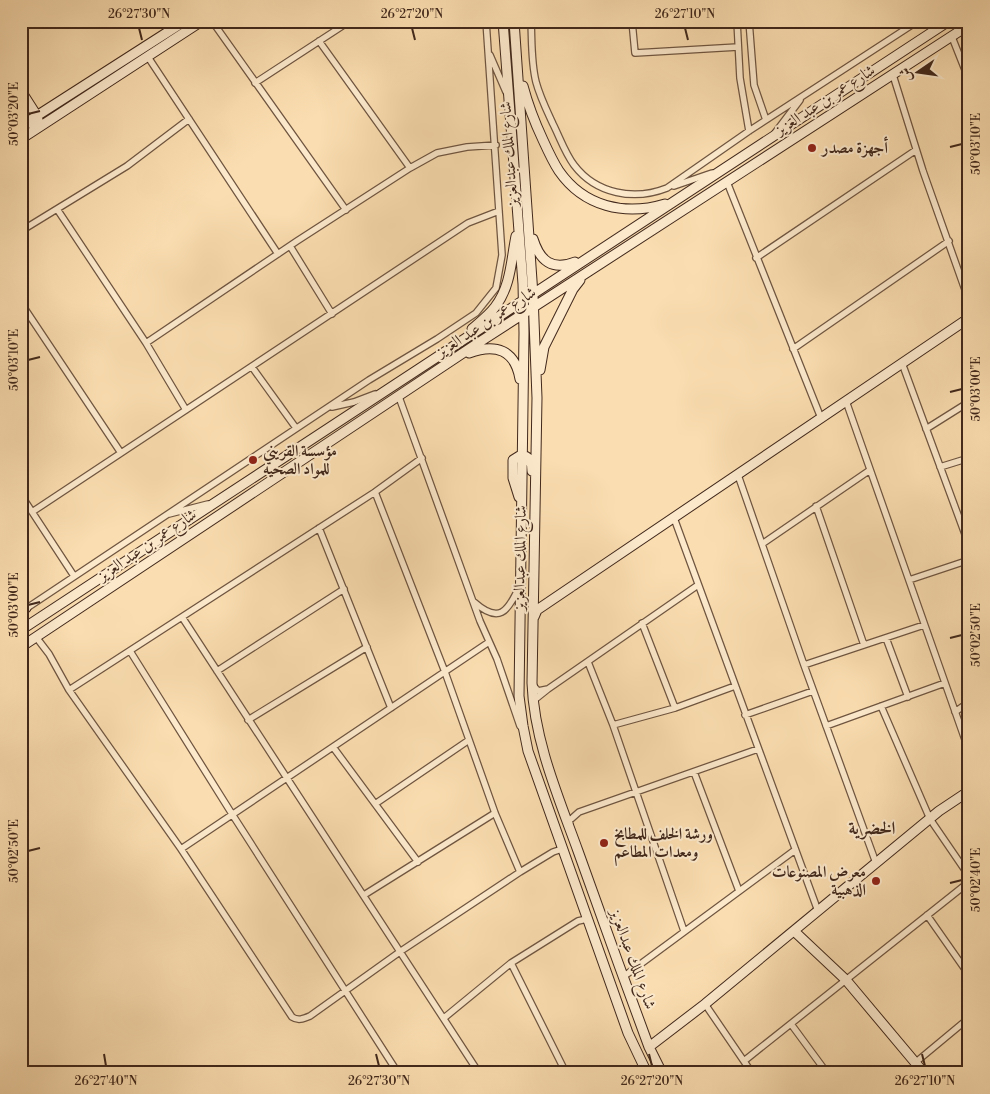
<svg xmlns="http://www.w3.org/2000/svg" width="990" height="1094" font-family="'Libre Bodoni',Amiri,serif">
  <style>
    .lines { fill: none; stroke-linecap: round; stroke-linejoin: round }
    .street-casing { stroke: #6f5540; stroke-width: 8 }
    .secondary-casing { stroke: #41281b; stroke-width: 11 }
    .street { stroke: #fce9cc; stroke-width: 5.5 }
    .secondary { stroke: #fce9cc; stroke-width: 9 }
    .ticks { fill: none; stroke: #41281b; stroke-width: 2 }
    .poi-dot { fill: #8f2418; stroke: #fce9cc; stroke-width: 2 }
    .labels { text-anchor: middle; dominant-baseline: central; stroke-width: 4; stroke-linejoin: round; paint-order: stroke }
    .street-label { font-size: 16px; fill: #41281b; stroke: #fce9cc }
    .poi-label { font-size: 16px; font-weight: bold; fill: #41281b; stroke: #fce9cc; text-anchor: start }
    .neighbourhood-label { font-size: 18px; font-weight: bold; fill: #41281b; stroke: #fce9cc }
    .neatline { fill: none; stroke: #41281b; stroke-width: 2 }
    .ticks-label { font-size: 12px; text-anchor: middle; fill: #41281b }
  </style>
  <rect width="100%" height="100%" fill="#faddb0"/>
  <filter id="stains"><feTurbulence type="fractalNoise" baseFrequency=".004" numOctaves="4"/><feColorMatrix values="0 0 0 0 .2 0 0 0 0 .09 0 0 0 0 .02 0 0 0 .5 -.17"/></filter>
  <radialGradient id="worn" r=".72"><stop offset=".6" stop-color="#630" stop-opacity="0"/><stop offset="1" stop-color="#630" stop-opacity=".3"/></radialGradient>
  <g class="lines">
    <g class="street-casing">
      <path id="street" d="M212 21 346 210
        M531 21C532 41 531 62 536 82 540 97 547 111 553 124 560 138 565 153 574 165 596 194 634 201 667 188L749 131 918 21
        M632 21 635 53 738 47
        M737 21 740 78 749 131
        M749 21 754 85 766 120
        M21 29 32 21
        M952 37 969 80
        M319 41 410 168
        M490 55 506 92
        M148 57 278 254
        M893 75 923 171 969 301
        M255 83 350 21
        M775 133 800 100
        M727 182 821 418
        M674 186 712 173
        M57 209 146 343 186 410
        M21 231 127 166 189 119
        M290 246 332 314
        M756 258 916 150
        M21 303 121 453
        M146 343 297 241 410 168 437 153 467 147 496 145
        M793 349 949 241
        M902 363 969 545
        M252 367 296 428
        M399 397 480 621 497 659 520 726
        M846 401 969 751
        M332 407 354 402 375 394
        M926 429 969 402
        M940 467 969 458
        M738 475 804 665 876 863
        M375 492 445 672 495 813 520 872
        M21 495 74 576
        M816 506 864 645
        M32 512 468 223 499 211
        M169 514 208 504
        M674 518 818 911
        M319 528 391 708
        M762 544 870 470
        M909 580 969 560
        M474 602C499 624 508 612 519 587
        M24 610 369 380 437 339 476 313 496 288 502 255 486 21
        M182 617 479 1073
        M36 637 49 654 69 690 181 849 292 1017C298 1021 303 1019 310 1016L401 951 520 872 553 852 562 849
        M886 638 908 697
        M130 651 232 814 398 1073
        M588 662 613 725 684 931
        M804 665 924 625
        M217 671 344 589
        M533 685 538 691 548 689 533 701
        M548 689 698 585
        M69 690 375 492 422 458
        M881 706 930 819 969 876
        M675 708 735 686
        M955 712 969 702
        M745 715 813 691
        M248 720 367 647
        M613 725 675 708 642 623
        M826 726 945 683
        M333 747 418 862
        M694 772 739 891
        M375 804 469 740
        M569 826 570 820 579 812 758 749
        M181 849 489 642
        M364 895 495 813
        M927 915 969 975
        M511 963 566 1073
        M623 977 795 850
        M705 1004 752 1073
        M444 1018 511 963 578 921 587 919
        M791 1024 827 1073
        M744 1061 969 882
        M916 1062 969 1018"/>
    </g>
    <g class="secondary-casing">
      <path id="secondary" d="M503 21 523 284 524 333 519 696 523 726 528 751 628 1033 647 1073
        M514 21 533 295 537 398 532 683C534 740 558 796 578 851 601 916 625 982 649 1047L662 1073
        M523 86C528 105 535 123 543 140 548 151 553 162 559 171 584 207 625 216 665 204
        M21 91 37 116 38 120
        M21 111 28 122 32 124
        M21 126 185 21
        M21 139 202 21
        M533 239C540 261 552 271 575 262
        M472 329C480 322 489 315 495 307 511 286 511 261 516 236
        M469 353C496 343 515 350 520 379
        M540 370 544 347 573 289 580 280
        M519 497 513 478V460L521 455C530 456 532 463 532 471
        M21 610 26 608
        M534 617 537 610 969 318
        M21 630 949 21
        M21 647 475 345 969 25
        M794 931 846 980 924 1073
        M649 1047 705 1004 939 811 969 791"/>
    </g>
    <use href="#street" class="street"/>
    <use href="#secondary" class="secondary"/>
  </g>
  <path class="ticks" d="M139 28 142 40M412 28 415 40M685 28 688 40M28 114 40 111M950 147 962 144M28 360 40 357M950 392 962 389M28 605 40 602M950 638 962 635M28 851 40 848M950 883 962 880M104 1054 106 1066M376 1054 379 1066M649 1054 652 1066M922 1054 925 1066"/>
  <g class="poi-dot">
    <circle cx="812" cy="148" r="5"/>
    <circle cx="253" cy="460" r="5"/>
    <circle cx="604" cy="843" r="5"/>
    <circle cx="876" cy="881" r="5"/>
  </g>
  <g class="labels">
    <g class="street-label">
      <text transform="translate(825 100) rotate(-33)">شارع عمر بن عبد العزيز</text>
      <text transform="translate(509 154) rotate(-94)">شارع الملك عبدالعزيز</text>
      <text transform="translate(486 322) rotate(-33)">شارع عمر بن عبد العزيز</text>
      <text transform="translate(147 545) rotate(-34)">شارع عمر بن عبد العزيز</text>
      <text transform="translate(520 558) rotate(-89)">شارع الملك عبدالعزيز</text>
      <text transform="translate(633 959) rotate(70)">شارع الملك عبدالعزيز</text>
    </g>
    <g class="poi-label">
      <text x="822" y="148">أجهزة مصدر</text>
      <text x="263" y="451">مؤسسة القريني<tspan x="263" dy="18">للمواد الصحيه</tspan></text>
      <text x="614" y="834">ورشة الخلف للمطابخ<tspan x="614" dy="18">ومعدات المطاعم</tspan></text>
      <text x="866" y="872" text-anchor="end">معرض المصنوعات<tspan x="866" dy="18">الذهبية</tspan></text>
    </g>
    <g class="neighbourhood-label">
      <text x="872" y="828">الخضرية</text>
    </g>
  </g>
  <rect width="990" height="1094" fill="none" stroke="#faddb0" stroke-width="55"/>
  <g transform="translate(918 72) rotate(257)" stroke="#fce9cc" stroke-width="4" paint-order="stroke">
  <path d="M0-4L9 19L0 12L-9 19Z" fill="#41281b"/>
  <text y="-8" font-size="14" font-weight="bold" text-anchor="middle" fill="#41281b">ش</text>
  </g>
  <rect x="28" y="28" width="934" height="1038" class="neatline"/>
  <g class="ticks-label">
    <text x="139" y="18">26°27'30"N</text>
    <text x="412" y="18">26°27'20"N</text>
    <text x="685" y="18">26°27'10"N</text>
    <text transform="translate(14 114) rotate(-90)" y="4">50°03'20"E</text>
    <text transform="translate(976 144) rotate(-90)" y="4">50°03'10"E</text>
    <text transform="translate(14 360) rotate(-90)" y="4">50°03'10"E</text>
    <text transform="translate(976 389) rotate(-90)" y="4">50°03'00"E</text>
    <text transform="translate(14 605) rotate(-90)" y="4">50°03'00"E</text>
    <text transform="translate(976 635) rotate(-90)" y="4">50°02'50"E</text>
    <text transform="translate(14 851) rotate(-90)" y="4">50°02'50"E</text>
    <text transform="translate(976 880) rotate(-90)" y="4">50°02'40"E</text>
    <text x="106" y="1085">26°27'40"N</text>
    <text x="379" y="1085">26°27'30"N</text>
    <text x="652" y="1085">26°27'20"N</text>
    <text x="925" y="1085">26°27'10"N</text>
  </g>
  <rect width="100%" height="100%" filter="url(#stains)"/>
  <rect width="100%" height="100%" fill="url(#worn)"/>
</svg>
